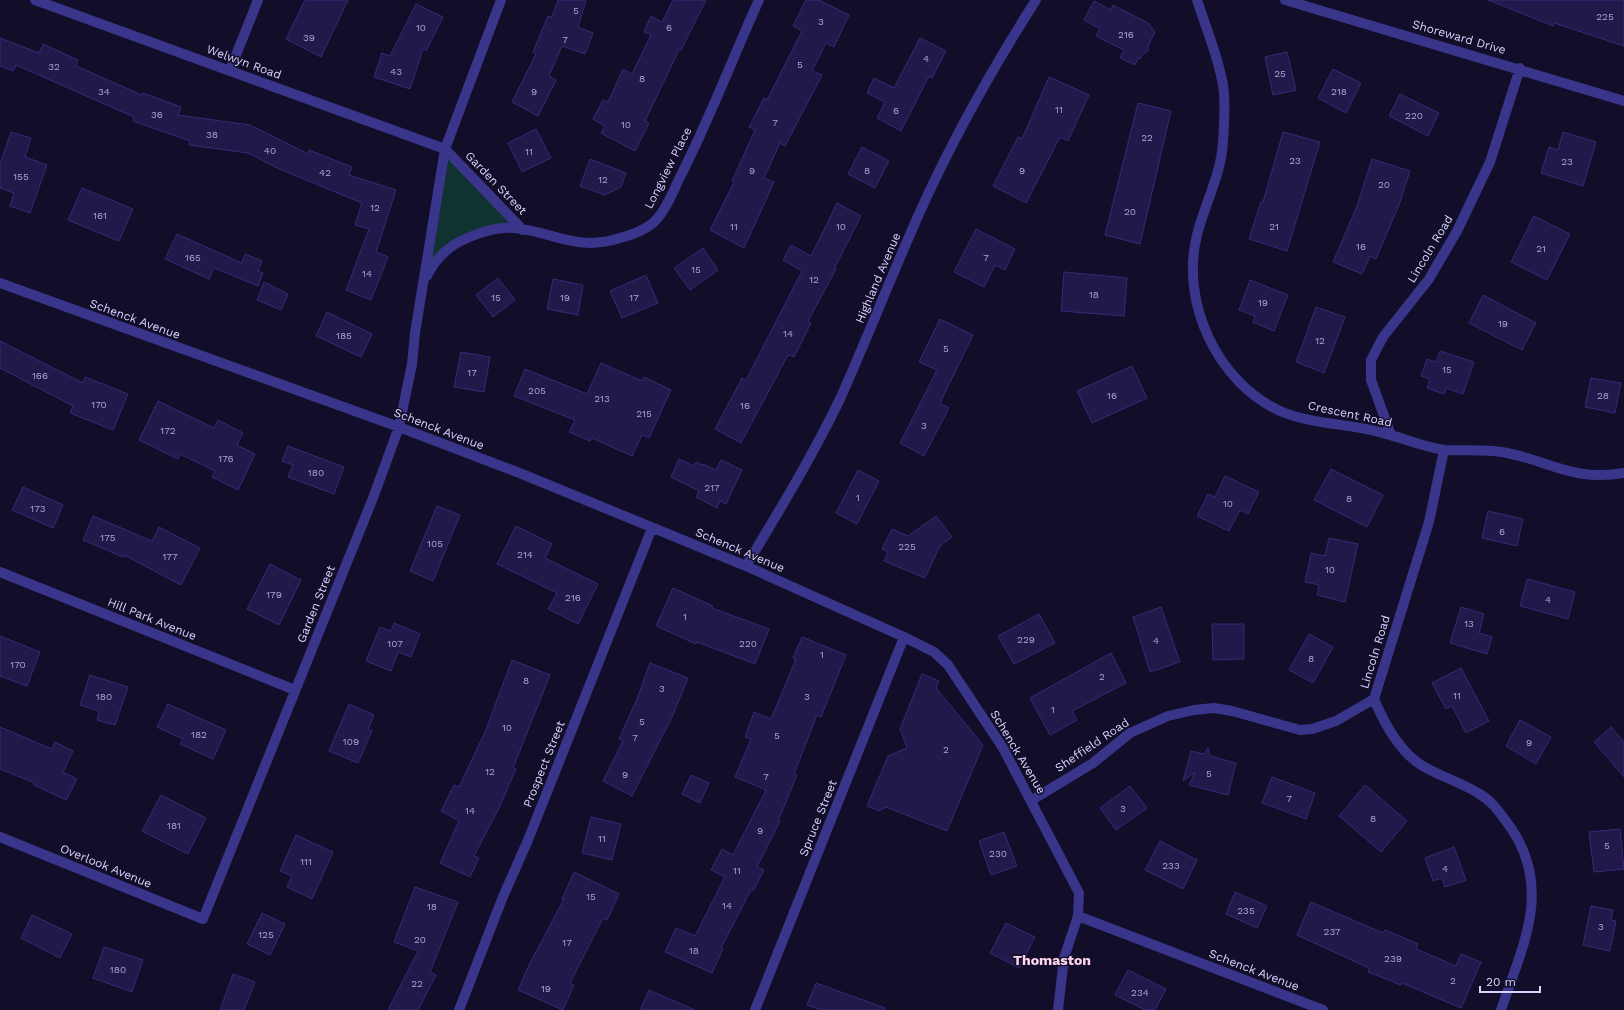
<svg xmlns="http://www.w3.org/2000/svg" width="1624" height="1010" font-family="'Work Sans',sans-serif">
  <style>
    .green { fill: #103231 }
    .building { fill: #23184a; stroke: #392878 }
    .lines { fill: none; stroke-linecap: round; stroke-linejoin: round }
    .minor { stroke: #39358a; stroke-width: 10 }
    .labels { text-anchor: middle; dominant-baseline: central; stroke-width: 3; stroke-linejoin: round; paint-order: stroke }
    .number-label { font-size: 10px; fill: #aca5d2 }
    .street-label { font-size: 12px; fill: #d9d4ff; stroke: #120d28 }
    .quarter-label { font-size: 14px; font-weight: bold; fill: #ffd6f0; stroke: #120d28 }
  </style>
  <rect width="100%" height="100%" fill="#120d28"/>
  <path class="green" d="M445 149 514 228 458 242 426 277Z"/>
  <path class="building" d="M305 0H348L321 57 286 39Z
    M558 0H586L578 27 593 33 585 54 562 46 549 76 556 80 538 116 512 102 536 54 533 52 548 16 552 17Z
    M673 0H706L681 50H679L645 121 649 123 635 151 601 133 605 126 593 119 603 100 608 102 623 69 632 74 651 35 644 32 651 16 662 22Z
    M806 0H819L849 15 834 47 826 43 812 71 822 75 785 146 780 143 764 178 774 182 744 248 710 230 734 182 732 181 755 130 749 127 764 98 767 100 802 31 793 26Z
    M1488 0H1624V46L1554 23 1553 26Z
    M1094 1 1111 10 1113 5 1148 23 1155 32 1148 46V51L1143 54 1140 59 1138 58 1135 65 1120 58 1124 50 1096 36 1100 29 1084 20Z
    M416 4 443 17 426 51 423 49 410 89 374 77 382 53 390 56Z
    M0 38 39 53 43 44 78 60 76 66 142 95 143 93 181 107 178 115 250 125 308 154 309 150 352 167 349 175 396 190 376 252 388 257 371 300 346 290 369 229 355 225 362 203 277 168 248 153 189 145 190 141 133 121 134 117 16 65 13 71 0 66Z
    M920 38 946 51 932 78 929 76 901 131 877 118 885 102 867 93 874 78 894 88Z
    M1287 52 1296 90 1273 95 1265 57Z
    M1333 69 1361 83 1346 113 1318 98Z
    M1049 77 1089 95 1068 141 1060 137 1026 203 993 186 1018 137 1022 139Z
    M1400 94 1439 113 1428 136 1389 116Z
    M1138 103 1171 111 1140 244 1105 235Z
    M536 129 551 158 522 172 508 143Z
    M11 132 31 138 25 157 47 165 30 213 10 206 14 193 0 188V164Z
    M1283 132 1320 142 1287 251 1249 239 1261 202H1263Z
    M1563 132 1596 142 1583 186 1541 173 1549 147 1558 150Z
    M862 147 889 161 875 188 848 174Z
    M590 159 626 173 621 187 605 195 580 186Z
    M1372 159 1410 171 1399 205 1376 259 1370 256 1362 274 1333 262 1357 206Z
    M82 188 133 209 119 241 68 220Z
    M837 203 861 216 834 269H836L808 321 811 323 794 357 788 355 741 443 715 429 742 378 746 380 802 271 783 260 791 245 811 256Z
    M1534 216 1570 234 1547 280 1511 262Z
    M976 229 1015 249 1005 270 995 265 984 287 954 272Z
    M177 234 242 263 245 254 262 261 258 271 263 273 258 286 214 268 209 279 165 259Z
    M703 248 718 270 690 290 674 268Z
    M1064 272 1127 278 1124 316 1061 311Z
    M646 275 658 303 622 318 610 291Z
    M498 278 515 300 493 317 476 295Z
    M553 279 583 285 578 315 547 309Z
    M1250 280 1288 295 1274 331 1253 322 1255 316 1239 310Z
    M264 282 288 294 281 310 257 300Z
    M1483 295 1536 323 1522 350 1469 323Z
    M1316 307 1345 317 1324 373 1296 362Z
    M327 312 372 334 361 357 316 336Z
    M940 319 973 335 940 403 949 408 924 456 900 443 937 370 919 362Z
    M0 341 83 383 85 377 128 394 113 430 70 413 73 406 0 368Z
    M1440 351 1474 362 1463 394 1446 388 1444 394 1427 388 1430 379 1421 376 1427 359 1436 362Z
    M461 352 490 357 484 392 454 387Z
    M601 363 642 381 644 377 671 390 649 438 642 435 632 456 592 438 590 441 569 432 575 420 514 396 525 369 587 394Z
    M1132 366 1147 398 1092 423 1077 391Z
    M1591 378 1621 383 1615 413 1585 407Z
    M158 401 214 428 218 420 243 433 237 445 255 454 238 490 212 477 215 471 180 454 178 459 139 440Z
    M288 446 344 467 334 494 288 477 293 465 282 461Z
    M679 459 694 466 696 462 702 465 703 464 716 470 721 460 742 470 726 504 720 501 717 508 696 497 699 491 671 477Z
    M1331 469 1383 495 1367 527 1314 500Z
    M858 470 879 481 857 524 836 513Z
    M1225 476 1259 492 1248 514 1240 510 1229 531 1197 516 1208 494 1215 497Z
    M23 487 63 505 53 528 12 510Z
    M437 506 460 515 433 581 410 571Z
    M1488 511 1523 519 1517 546 1482 538Z
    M93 516 152 541 159 527 200 548 181 585 124 555 123 557 83 540Z
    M936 516 952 537 940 546 925 578 884 561 888 552 882 549 892 529 908 536Z
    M516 526 552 544 545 558 598 584 578 624 548 609 557 593 497 564Z
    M1329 538 1358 544 1345 602 1317 595 1319 585 1305 582 1311 553 1325 556Z
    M270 564 301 580 279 625 247 609Z
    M1527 579 1575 592 1568 619 1520 606Z
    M673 588 713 606 712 608 769 629 755 664 697 642 696 644 656 626Z
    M1161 607 1180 662 1150 672 1133 617Z
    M1461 607 1484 614 1479 633 1492 637 1487 654 1450 643Z
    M1039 614 1055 643 1014 664 998 636Z
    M394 623 420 634 411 657 398 652 391 671 366 661 380 627 391 631Z
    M1212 624H1244V659L1213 660Z
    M1309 634 1333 647 1313 683 1289 670Z
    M0 636 40 652 27 686 0 676Z
    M802 637 846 655 821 717 817 715 794 774 797 775 778 821H780L757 867 764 870 753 891 751 890 721 948 723 949 712 973 665 952 676 928 695 936 725 877 711 870 722 849 733 855 766 790 735 777 751 739 745 737 754 712 771 719 796 659 793 658Z
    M1111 653 1126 683 1072 711 1077 720 1050 735 1030 698Z
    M512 660 550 675 513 768 516 769 499 808 474 856 479 858 470 877 440 863 459 821 441 811 454 785 459 787 485 732Z
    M650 663 688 678 672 717 632 796 603 781 623 741 619 739 637 699Z
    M1461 668 1489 721 1466 733 1452 706 1446 709 1432 683Z
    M922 674 939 681 936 688 983 745 947 831 886 807 879 811 867 806 888 756 907 748 900 729Z
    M90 675 128 687 115 725 97 720 99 711 80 705Z
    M168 704 226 730 213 759 180 744 183 739 157 727Z
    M349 704 374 715 368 729 372 731 358 763 329 751Z
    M1520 720 1551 737 1536 764 1506 746Z
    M0 727 52 749 55 742 73 751 63 772 77 779 66 800 34 785 35 783 0 769Z
    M1611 727 1624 742V777L1594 742Z
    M1208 748 1210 756 1236 763 1228 795 1189 785 1195 772 1183 781 1191 751 1204 754Z
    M691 775 709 783 700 803 682 794Z
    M1272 777 1315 793 1306 819 1262 803Z
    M1365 785 1407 821 1381 852 1339 816Z
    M1130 786 1147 808 1116 830 1100 808Z
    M161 795 206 818 188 854 142 831Z
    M591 817 621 824 612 860 582 853Z
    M1620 829 1624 869 1594 872 1589 832Z
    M1004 832 1017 866 991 875 979 841Z
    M296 835 333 852 312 899 287 887 292 876 280 871Z
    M1160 841 1197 860 1183 889 1145 870Z
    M1454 847 1466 880 1445 887 1442 878 1433 881 1425 858Z
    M574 872 619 894 607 920 603 918 570 983 574 985 563 1010 518 990 529 965 564 899H562Z
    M415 887 458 902 430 972 436 975 418 1010H388L418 951 394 942Z
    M1235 892 1267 906 1257 928 1226 914Z
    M1311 902 1383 933 1385 930 1418 944 1416 949 1456 966 1461 954 1481 962 1461 1008 1402 983 1401 985 1368 972 1369 968 1297 935Z
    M1591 906 1613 910 1611 920 1616 921 1610 951 1583 945Z
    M262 913 285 924 270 955 247 944Z
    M32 915 72 934 60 958 21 938Z
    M1006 923 1035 937 1019 968 990 953Z
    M104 947 143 960 132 992 93 978Z
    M1128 970 1166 989 1155 1010H1145L1115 995Z
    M233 974 255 982 244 1010H220Z
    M816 983 885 1008 884 1010H821L807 1005Z
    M649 990 695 1010H640Z"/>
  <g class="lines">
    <path class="minor" d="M35 0 445 149 523 230
      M1197 0C1206 28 1218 56 1223 85 1226 104 1224 123 1223 142 1221 175 1205 203 1197 235 1180 302 1217 382 1280 411 1313 425 1346 423 1379 432 1401 437 1423 447 1445 450 1464 451 1483 449 1502 452 1549 460 1572 482 1624 473
      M1285 0 1624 101
      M230 70 258 0
      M427 276C435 259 447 247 465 239 480 232 497 226 514 228 555 232 576 252 620 238 632 235 643 231 653 223 665 212 672 194 679 179 709 121 732 59 759 0
      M0 283 399 427 522 474 746 566 904 637 934 652 948 665 1003 748 1079 893 1078 916 1064 958 1058 1010
      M1391 435 1371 380V360L1383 337 1429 279 1457 231 1490 162 1520 68
      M1444 450 1429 522 1374 699C1384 723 1398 750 1421 765 1439 776 1460 782 1478 793 1493 801 1501 815 1511 828 1553 890 1522 947 1501 1010
      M746 566C779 511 812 457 840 399 863 348 883 297 905 246 941 160 986 78 1036 0
      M0 572 295 690
      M1032 800 1093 763 1130 733 1168 716 1194 710 1214 708 1232 711 1300 730 1312 729 1336 721 1374 699
      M0 837 203 919 373 498 399 427 412 364 415 333 445 149 501 0
      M1078 916 1323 1010
      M459 1010 502 899 528 840 652 528
      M755 1010 904 637"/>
  </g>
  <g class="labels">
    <g class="number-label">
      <text x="576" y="10">5</text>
      <text x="1605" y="16">225</text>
      <text x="821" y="21">3</text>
      <text x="421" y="27">10</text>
      <text x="669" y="27">6</text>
      <text x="1126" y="34">216</text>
      <text x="309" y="37">39</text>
      <text x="565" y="39">7</text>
      <text x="926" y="58">4</text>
      <text x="800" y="64">5</text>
      <text x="54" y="66">32</text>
      <text x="396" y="71">43</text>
      <text x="1280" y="73">25</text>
      <text x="642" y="78">8</text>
      <text x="104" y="91">34</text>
      <text x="534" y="91">9</text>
      <text x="1339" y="91">218</text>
      <text x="1059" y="109">11</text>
      <text x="896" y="110">6</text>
      <text x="157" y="114">36</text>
      <text x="1414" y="115">220</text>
      <text x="775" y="122">7</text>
      <text x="626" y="124">10</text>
      <text x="212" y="134">38</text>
      <text x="1147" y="137">22</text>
      <text x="270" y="150">40</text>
      <text x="529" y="151">11</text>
      <text x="1295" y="160">23</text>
      <text x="1567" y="161">23</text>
      <text x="752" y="170">9</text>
      <text x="867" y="170">8</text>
      <text x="1022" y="170">9</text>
      <text x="325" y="172">42</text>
      <text x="21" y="176">155</text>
      <text x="603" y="179">12</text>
      <text x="1384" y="184">20</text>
      <text x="375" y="207">12</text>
      <text x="1130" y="211">20</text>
      <text x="100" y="215">161</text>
      <text x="734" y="226">11</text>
      <text x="841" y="226">10</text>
      <text x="1274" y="226">21</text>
      <text x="1361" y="246">16</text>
      <text x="1541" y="248">21</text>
      <text x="193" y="257">165</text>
      <text x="986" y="257">7</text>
      <text x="696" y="269">15</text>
      <text x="367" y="273">14</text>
      <text x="814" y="279">12</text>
      <text x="1094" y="294">18</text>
      <text x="496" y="297">15</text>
      <text x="565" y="297">19</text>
      <text x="634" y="297">17</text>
      <text x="1263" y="302">19</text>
      <text x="1503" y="323">19</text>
      <text x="788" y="333">14</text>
      <text x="344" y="335">185</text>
      <text x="1320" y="340">12</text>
      <text x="946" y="348">5</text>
      <text x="1447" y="369">15</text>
      <text x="472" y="372">17</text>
      <text x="40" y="375">166</text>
      <text x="537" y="390">205</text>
      <text x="1112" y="395">16</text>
      <text x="1603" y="395">28</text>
      <text x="602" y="398">213</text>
      <text x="99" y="404">170</text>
      <text x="745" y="405">16</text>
      <text x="644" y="413">215</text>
      <text x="924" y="425">3</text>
      <text x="168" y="430">172</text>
      <text x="226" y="458">176</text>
      <text x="316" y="472">180</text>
      <text x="712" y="487">217</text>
      <text x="858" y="497">1</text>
      <text x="1349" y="498">8</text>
      <text x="1228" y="503">10</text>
      <text x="38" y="508">173</text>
      <text x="1502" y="531">6</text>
      <text x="108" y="537">175</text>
      <text x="435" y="543">105</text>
      <text x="907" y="546">225</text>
      <text x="525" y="554">214</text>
      <text x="170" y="556">177</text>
      <text x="1330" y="569">10</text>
      <text x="274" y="594">179</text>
      <text x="573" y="597">216</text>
      <text x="1548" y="599">4</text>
      <text x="685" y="616">1</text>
      <text x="1469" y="623">13</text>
      <text x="1026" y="639">229</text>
      <text x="1156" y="640">4</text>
      <text x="395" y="643">107</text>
      <text x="748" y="643">220</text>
      <text x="822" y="654">1</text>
      <text x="1311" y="658">8</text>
      <text x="18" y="664">170</text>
      <text x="1102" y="676">2</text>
      <text x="526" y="680">8</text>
      <text x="662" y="688">3</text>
      <text x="1457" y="695">11</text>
      <text x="104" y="696">180</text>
      <text x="807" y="696">3</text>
      <text x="1053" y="709">1</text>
      <text x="642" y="721">5</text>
      <text x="507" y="727">10</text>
      <text x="199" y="734">182</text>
      <text x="777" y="735">5</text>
      <text x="635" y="737">7</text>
      <text x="351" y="741">109</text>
      <text x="1529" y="742">9</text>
      <text x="946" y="749">2</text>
      <text x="490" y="771">12</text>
      <text x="1209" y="773">5</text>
      <text x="625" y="774">9</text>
      <text x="766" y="776">7</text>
      <text x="1289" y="798">7</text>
      <text x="1123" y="808">3</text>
      <text x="470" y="810">14</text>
      <text x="1373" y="818">8</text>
      <text x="174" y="825">181</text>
      <text x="760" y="830">9</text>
      <text x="602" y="838">11</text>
      <text x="1607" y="845">5</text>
      <text x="998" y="853">230</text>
      <text x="306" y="861">111</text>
      <text x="1171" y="865">233</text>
      <text x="1445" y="868">4</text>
      <text x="737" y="870">11</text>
      <text x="591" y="896">15</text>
      <text x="727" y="905">14</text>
      <text x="432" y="906">18</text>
      <text x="1246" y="910">235</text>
      <text x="1601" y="926">3</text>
      <text x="1332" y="931">237</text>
      <text x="266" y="934">125</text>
      <text x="420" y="939">20</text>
      <text x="567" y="942">17</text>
      <text x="694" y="950">18</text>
      <text x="1393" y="958">239</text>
      <text x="118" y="969">180</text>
      <text x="1453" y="980">2</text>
      <text x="417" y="983">22</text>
      <text x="546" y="988">19</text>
      <text x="1140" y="992">234</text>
    </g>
    <g class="street-label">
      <text transform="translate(1459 37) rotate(16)">Shoreward Drive</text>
      <text transform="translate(244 62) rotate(20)">Welwyn Road</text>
      <text transform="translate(668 168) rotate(-63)">Longview Place</text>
      <text transform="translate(496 183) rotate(46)">Garden Street</text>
      <text transform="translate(1430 249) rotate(-59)">Lincoln Road</text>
      <text transform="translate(878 278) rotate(-67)">Highland Avenue</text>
      <text transform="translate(135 319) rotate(20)">Schenck Avenue</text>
      <text transform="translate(1350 414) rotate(12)">Crescent Road</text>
      <text transform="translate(439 429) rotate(21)">Schenck Avenue</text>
      <text transform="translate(740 550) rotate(23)">Schenck Avenue</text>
      <text transform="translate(316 604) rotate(-68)">Garden Street</text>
      <text transform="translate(152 619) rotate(22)">Hill Park Avenue</text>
      <text transform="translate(1375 652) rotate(-73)">Lincoln Road</text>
      <text transform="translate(1092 745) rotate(-34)">Sheffield Road</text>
      <text transform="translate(1018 752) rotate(59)">Schenck Avenue</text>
      <text transform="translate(544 764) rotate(-68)">Prospect Street</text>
      <text transform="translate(818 818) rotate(-68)">Spruce Street</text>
      <text transform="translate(106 866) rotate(22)">Overlook Avenue</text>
      <text transform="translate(1254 970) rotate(21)">Schenck Avenue</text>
    </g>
    <g class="quarter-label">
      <text x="1052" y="960">Thomaston</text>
    </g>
  </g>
  <path d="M1480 986v6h60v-6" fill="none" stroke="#d9d4ff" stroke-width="2"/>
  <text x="1486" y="986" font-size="12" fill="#d9d4ff" stroke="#120d28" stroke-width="3" paint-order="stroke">20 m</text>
</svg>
